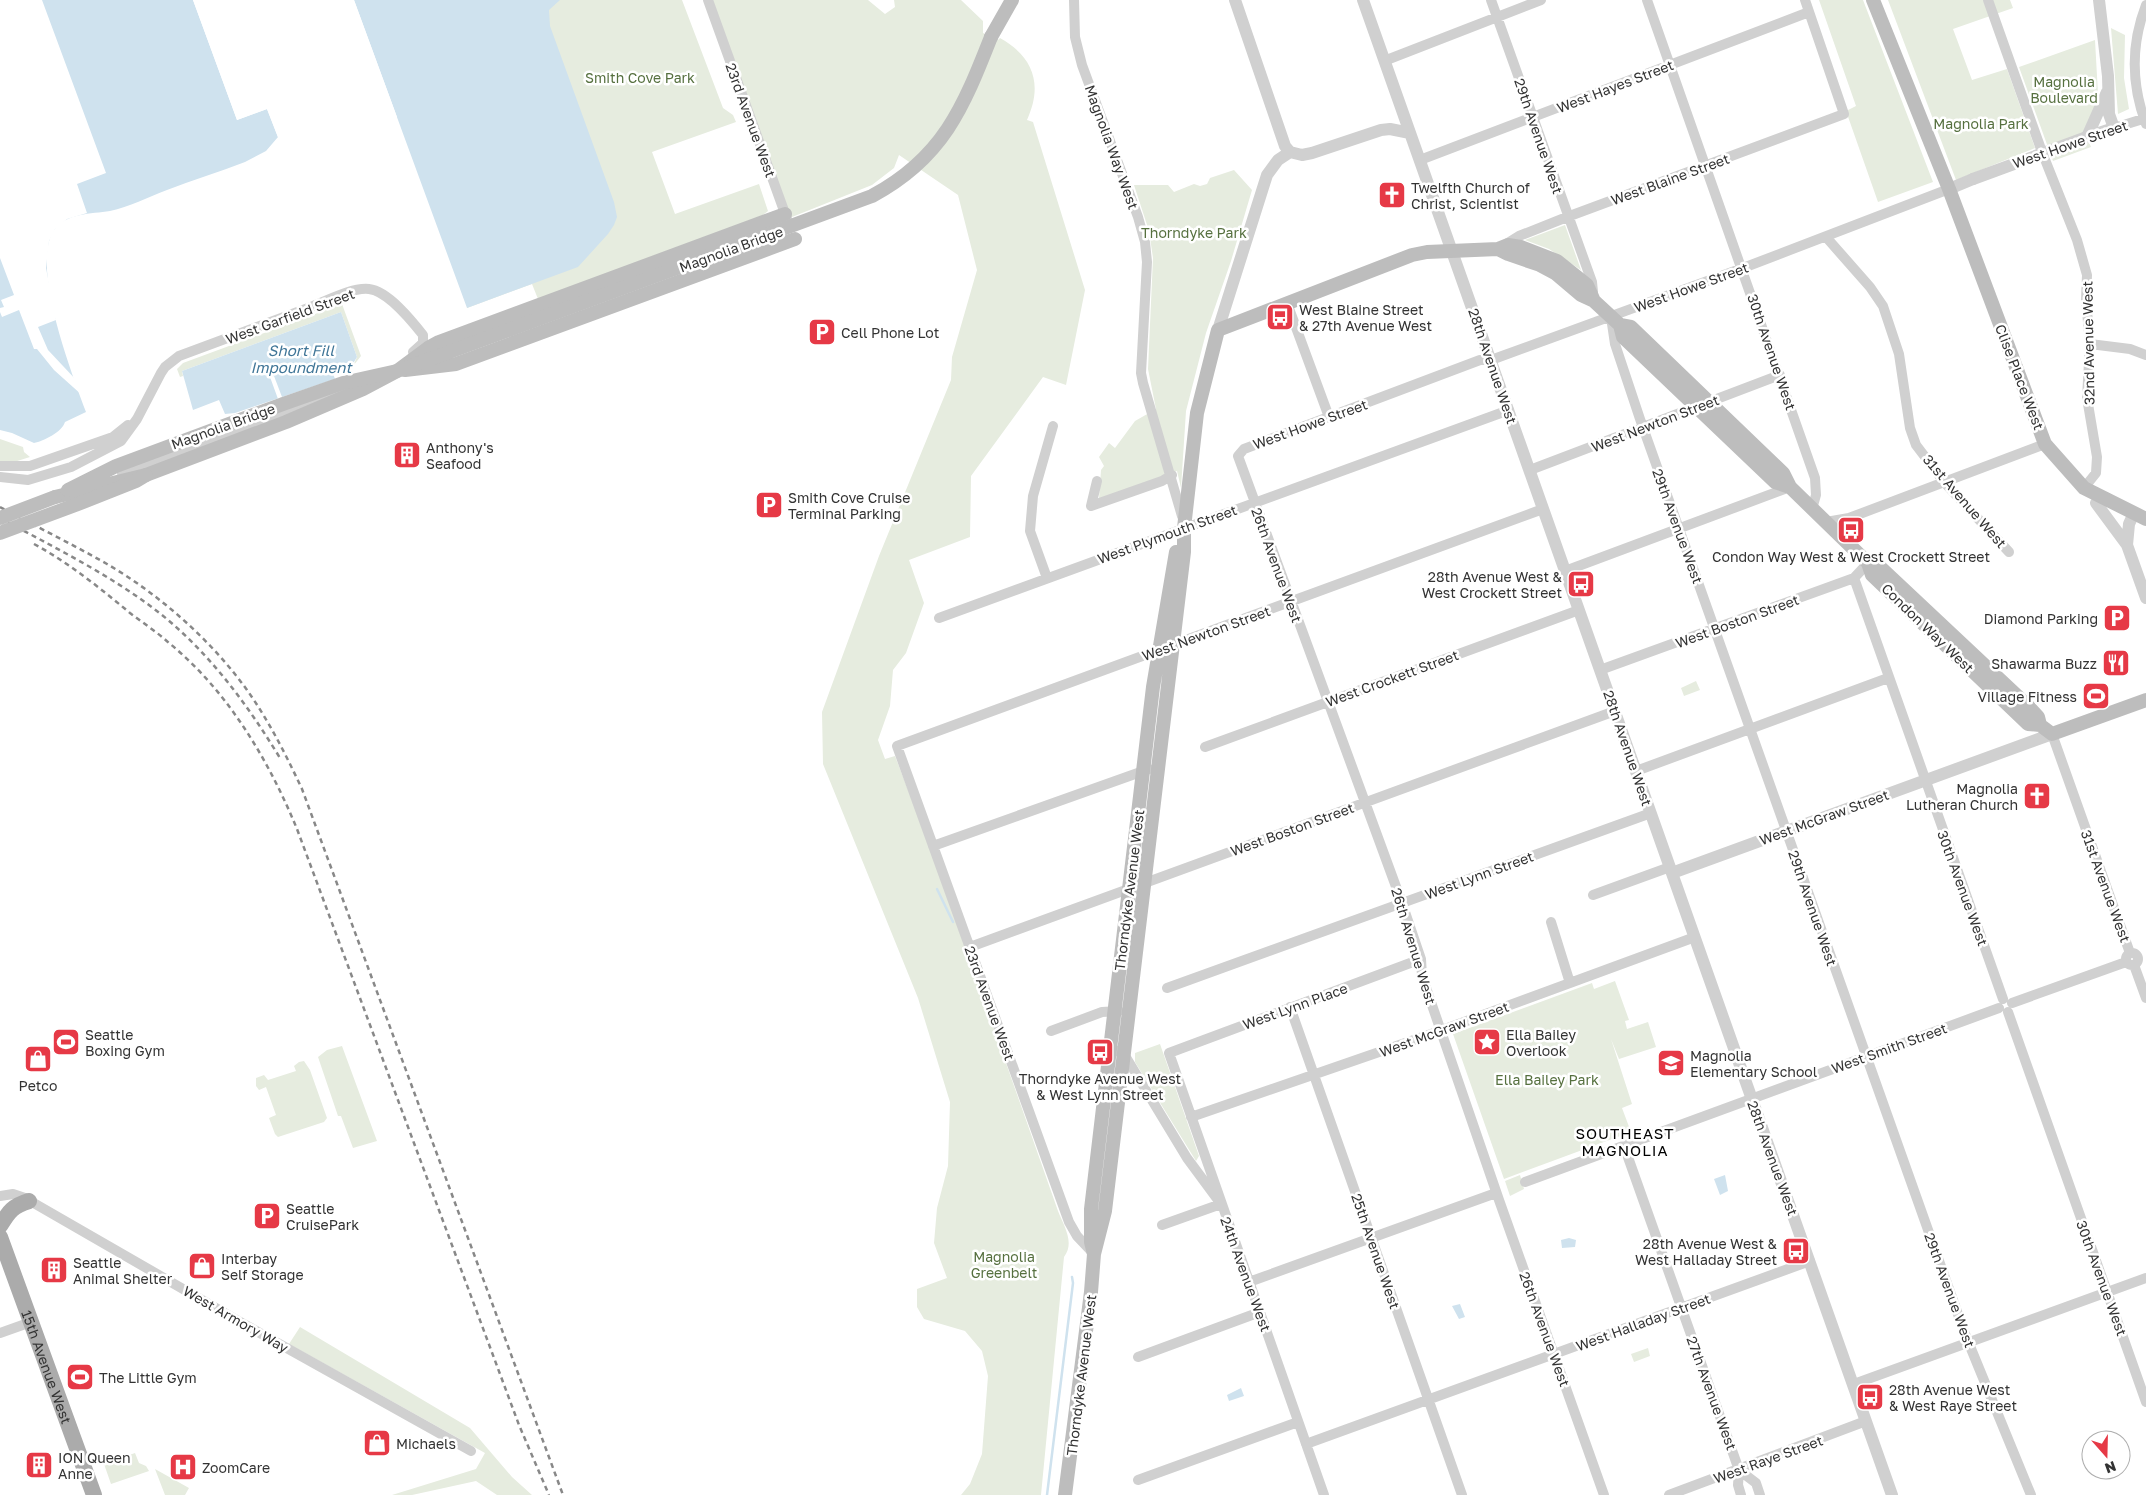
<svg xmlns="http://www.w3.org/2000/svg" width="2146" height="1495" font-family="'Golos Text',sans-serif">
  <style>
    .green { fill: #e6ecdf }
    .water { fill: #cfe2ee }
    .pier { fill: #fff }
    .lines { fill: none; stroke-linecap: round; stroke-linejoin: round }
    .stream { stroke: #cfe2ee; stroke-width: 2.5 }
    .minor { stroke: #d0d0d0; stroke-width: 10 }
    .tertiary { stroke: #d0d0d0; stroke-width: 12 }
    .secondary { stroke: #bdbdbd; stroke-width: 14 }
    .primary { stroke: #ababab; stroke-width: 16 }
    .rail { stroke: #888; stroke-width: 2.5; stroke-dasharray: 5 4; stroke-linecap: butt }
    .tertiary-bridge { stroke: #d0d0d0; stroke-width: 12 }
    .secondary-bridge { stroke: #bdbdbd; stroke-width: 14 }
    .labels { text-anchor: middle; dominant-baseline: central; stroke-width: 5; stroke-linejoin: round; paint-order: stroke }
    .park-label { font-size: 14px; fill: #56703f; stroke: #fff }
    .street-label { font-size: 14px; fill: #333; stroke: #fff }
    .poi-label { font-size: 14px; fill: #333; stroke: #fff; text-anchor: start }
    .water-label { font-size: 15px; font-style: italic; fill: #3f7597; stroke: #fff }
    .neighbourhood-label { font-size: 15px; letter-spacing: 1px; fill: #000; stroke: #fff }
  </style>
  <rect width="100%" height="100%" fill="#fff"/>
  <path class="green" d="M455 0H682L723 108 733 115 736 122 652 152 675 214 759 184 768 211 758 219 538 299 532 284 467 308Z
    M708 0H868L885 14 895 7 894 0H961L983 21V33L998 40 1000 38C1034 57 1043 85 1027 120L1033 122 1085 290 1066 385 1043 377 971 476 970 537 909 560 924 603 906 653 893 670 890 706 878 740 885 759 895 756 930 847 1058 1211C1064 1226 1075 1243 1064 1257L1041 1495H961L970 1484 982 1454 988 1376 982 1351 965 1331 924 1319 917 1307V1289L947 1278 934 1243 937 1208 948 1166 950 1102 918 998 823 764 822 712 879 556 951 380 952 357 977 270 958 195 899 155 894 168 872 185 787 219Z
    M1819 0H1863L1933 182 1878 202 1846 111 1856 106Z
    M1888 0H2010L2013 8 1953 29 1972 80 2007 69 2035 148 1956 180Z
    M2111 28 2125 35 2124 78 2129 109 2118 114Z
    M2095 40 2098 94 2096 105 2084 130 2091 147 2053 161 2019 67Z
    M1234 170 1252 190 1231 261 1206 333 1186 411 1181 488 1177 471 1099 499 1101 470 1104 466 1099 457 1109 443 1115 448 1135 421 1156 409 1148 369 1153 258 1149 231 1134 185H1168L1174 192 1194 184 1200 186 1207 184 1210 178Z
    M1565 225 1581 270 1549 249 1525 240Z
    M342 304 361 356 353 366 357 357 341 312 182 371 183 376 180 377 177 369 183 363Z
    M0 439 23 447 24 452 30 457 14 462H0Z
    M1696 681 1700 690 1684 696 1681 688Z
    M1615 981 1629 1020 1625 1021 1627 1029 1648 1022 1656 1047 1619 1059 1611 1039 1632 1104 1622 1108 1631 1132 1504 1179 1453 1034 1592 983 1594 989Z
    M1160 1044 1199 1156 1196 1161 1135 1062V1053Z
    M342 1046 377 1141 353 1148 341 1116H338L318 1057 327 1050Z
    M304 1061 310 1070 327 1118 324 1122 278 1137 275 1134 269 1118 276 1115 266 1087 259 1090 256 1086V1078L264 1075 268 1080 296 1071 294 1066 299 1062Z
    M1520 1175 1524 1189 1510 1196 1505 1181Z
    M300 1327 470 1428 512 1477 532 1495H497L476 1481 412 1495H392L476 1469 485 1453 289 1344Z
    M1648 1348 1650 1356 1634 1362 1631 1354Z
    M135 1453 139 1463 146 1466 149 1471 111 1484 104 1464Z
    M155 1469 189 1488 185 1495H165Z"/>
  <path class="water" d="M0 0H193L237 120 267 109 278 137 266 151 245 162C219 172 193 180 167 190 148 197 129 207 110 211 91 214 66 213 54 230 30 266 72 374 86 412L65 422C62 432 44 441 34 443L12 433 0 430Z
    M354 0H560L549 10 550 26 614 202 617 217 614 225 608 234 578 267 467 308Z
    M341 312 357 357 354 362 332 371 335 379 235 413 225 414 219 400 193 410 182 371Z
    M1725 1175 1728 1191 1720 1195 1714 1179Z
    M1569 1238 1576 1240 1575 1247 1562 1248 1561 1240Z
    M1460 1304 1465 1317 1459 1319 1452 1306Z
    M1241 1388 1244 1396 1229 1401 1227 1395Z"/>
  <path class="pier" d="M0 0H42L106 173 77 184 87 213 67 219 55 229 49 241 46 268 56 320 38 327 48 350 78 382 83 396 54 370 37 349H34L19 310 2 317 0 312V308L4 307 1 300 14 295 0 258Z
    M193 0H195L238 117 269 107 280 137 279 140 267 109 237 120Z
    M352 0H354L397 117H395Z
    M274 376 282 397 278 399 270 377Z"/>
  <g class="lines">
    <path class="stream" d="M937 889 953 922
      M1047 1495 1073 1283 1072 1277"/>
    <path class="minor" d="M708 0 787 219
      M1074 0 1075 37 1082 65 1138 217 1145 242 1147 262 1141 373 1143 383 1182 516
      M1491 0 1592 282 1593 292
      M1647 0 1815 478 1816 495 1812 509
      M1988 0 2042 152 2077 240 2087 275 2086 300 2090 344 2087 398 2097 457 2096 473 2084 488
      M2146 5C2131 44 2131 84 2146 124
      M1384 61 1541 0
      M2114 128 2146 118
      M1420 160 1809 12
      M1826 237 1870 287 1883 306 1899 354 1910 428 1916 445 1945 483 2009 552
      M1503 246 1519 236 1567 217 1844 114 1805 0
      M1287 303 1329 417
      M1611 317 1615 344 1640 419 1965 1334 2031 1495
      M2090 344 2130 349 2146 355
      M0 466H30L113 437 128 425
      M1530 470 1780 375
      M122 473 345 389
      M0 477 28 480 71 467 121 441 137 419 161 373 165 367 179 356C223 340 267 323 311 307 326 301 353 287 369 289 388 291 412 321 423 335V343L413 352
      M1091 506 1162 481 1172 475
      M1091 506 1097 481
      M1826 522 1849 518 2045 444
      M1565 571 1790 487
      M1047 578 1030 531 1033 496 1053 426
      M1854 578 2003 999
      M939 618 1509 410
      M1600 670 1854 578 1868 563
      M2052 734 2130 953
      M1205 747 1579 610
      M1636 771 1888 678
      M933 846 1149 769
      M1593 895 1670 867
      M1551 922 1570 983
      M970 947 1615 711
      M2126 959a6 6 0 1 1 12 0a6 6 0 1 1-12 0Z
      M2134 965 2146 998
      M1167 988 1651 813
      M2012 1003 2126 962
      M1290 1007 1462 1495
      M2008 1012 2146 1402
      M1051 1031 1102 1012 1119 1011
      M1110 1048 1124 1054 1187 1158 1221 1204 1162 1225
      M1191 1117 1434 1033 1695 937
      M1624 1146 1739 1470 1738 1485 1741 1495
      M1525 1182 1999 1008
      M0 1196 13 1194 25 1198 242 1323 471 1451
      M1094 1254 1077 1236 1069 1222 897 746 1543 509
      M1249 1282 1496 1193
      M0 1333 31 1322
      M1138 1357 1260 1312
      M1854 1384 2146 1278
      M1306 1444 1810 1261
      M1739 1470 1756 1483 1760 1495
      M1138 1480 1298 1422
      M1324 1495 1169 1053 1421 959
      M1604 1495 1499 1200 1422 976 1421 959 1402 903 1238 456 1244 449 1480 360H1491L1743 268 1949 189
      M1669 1495 1866 1421"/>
    <path class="tertiary" d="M1235 0 1285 146 1290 152
      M1363 0 1892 1495
      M2087 137 2114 128 2109 114 2108 76 2099 0
      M2087 137 2107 92
      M1290 152 1302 155 1312 153 1381 130 1390 129 1410 133
      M1949 189 1973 179
      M1218 330 1267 175 1278 160 1290 152
      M2096 503 2127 545 2146 598
      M2127 545 2129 524 2134 513
      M1672 873 2052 734"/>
    <path class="secondary" d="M1873 0 1949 189 2045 444 2084 488 2146 519
      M991 37 1012 0
      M1498 249 1508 254 1540 265 1555 273 1581 295 1594 301 1620 325 1631 327 1783 473 1790 487 1868 563 1880 567 2027 705 2038 717 2040 725
      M1620 325 1623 337 1775 482 1790 487
      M405 370 456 364 795 239
      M55 497 146 475 286 422 363 389 397 371 428 348 439 342 785 214
      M1868 563 1872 575 2028 724 2040 725 2052 734 2146 700
      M1094 1254 1105 1211 1184 552V528L1197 413 1218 330 1412 255 1427 252 1498 249 1508 245 1521 247 1557 261 1587 285 1594 301
      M1065 1495 1091 1292 1094 1254 1091 1242V1209L1153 687 1176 552"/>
    <g class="primary">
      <path d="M0 1226C9 1211 13 1206 29 1201"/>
      <path id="s1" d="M0 1237 94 1495"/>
    </g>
    <path class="rail" d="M0 507C35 526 72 544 107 564 160 595 211 640 247 690 269 721 286 755 302 789L563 1495
      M0 518C55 548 113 576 162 615 211 655 247 704 280 758
      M34 544C69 563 100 588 130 613 143 623 157 632 169 643 228 691 269 761 297 829L519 1425 549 1495"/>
    <path class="tertiary-bridge" d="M1973 179 2087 137"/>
    <path class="secondary-bridge" d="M68 490 116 466 283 404 343 383 397 371 414 365 872 196C943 158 963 108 991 37
      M0 518 55 497
      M0 533 78 504 136 481 146 475"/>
  </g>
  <defs>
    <g id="church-square" transform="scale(1.4375)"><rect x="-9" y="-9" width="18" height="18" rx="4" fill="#e63946" stroke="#fff"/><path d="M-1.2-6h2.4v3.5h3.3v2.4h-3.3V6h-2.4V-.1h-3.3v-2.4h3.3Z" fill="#fff"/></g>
    <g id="bus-square" transform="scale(1.4375)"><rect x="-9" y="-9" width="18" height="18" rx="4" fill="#e63946" stroke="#fff"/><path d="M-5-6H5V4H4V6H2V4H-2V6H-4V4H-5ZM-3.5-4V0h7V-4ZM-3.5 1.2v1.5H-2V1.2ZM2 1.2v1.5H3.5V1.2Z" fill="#fff"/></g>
    <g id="parking-square" transform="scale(1.4375)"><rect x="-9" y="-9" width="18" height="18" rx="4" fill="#e63946" stroke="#fff"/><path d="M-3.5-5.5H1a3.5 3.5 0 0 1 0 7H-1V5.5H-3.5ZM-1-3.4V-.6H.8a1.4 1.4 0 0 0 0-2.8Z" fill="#fff"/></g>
    <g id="building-square" transform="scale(1.4375)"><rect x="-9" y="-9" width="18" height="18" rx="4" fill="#e63946" stroke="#fff"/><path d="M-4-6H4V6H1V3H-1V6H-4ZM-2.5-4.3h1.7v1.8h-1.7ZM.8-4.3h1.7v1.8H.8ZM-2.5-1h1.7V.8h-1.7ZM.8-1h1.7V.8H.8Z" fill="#fff"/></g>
    <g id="restaurant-square" transform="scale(1.4375)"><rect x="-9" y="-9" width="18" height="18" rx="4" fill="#e63946" stroke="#fff"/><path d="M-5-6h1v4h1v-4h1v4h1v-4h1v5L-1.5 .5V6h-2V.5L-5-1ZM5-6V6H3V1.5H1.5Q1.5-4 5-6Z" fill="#fff"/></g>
    <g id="stadium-square" transform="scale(1.4375)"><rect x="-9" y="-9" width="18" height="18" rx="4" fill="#e63946" stroke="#fff"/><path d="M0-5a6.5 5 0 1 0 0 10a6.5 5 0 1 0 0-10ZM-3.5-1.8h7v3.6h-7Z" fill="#fff"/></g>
    <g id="sight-square" transform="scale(1.4375)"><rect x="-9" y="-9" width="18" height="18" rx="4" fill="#e63946" stroke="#fff"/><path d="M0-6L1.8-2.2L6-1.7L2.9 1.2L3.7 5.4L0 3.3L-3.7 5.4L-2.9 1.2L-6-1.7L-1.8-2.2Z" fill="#fff"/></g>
    <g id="shop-square" transform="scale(1.4375)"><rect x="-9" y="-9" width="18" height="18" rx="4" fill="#e63946" stroke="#fff"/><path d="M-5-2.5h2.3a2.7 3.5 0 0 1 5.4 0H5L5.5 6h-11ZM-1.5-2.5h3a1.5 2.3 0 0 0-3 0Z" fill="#fff"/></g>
    <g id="school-square" transform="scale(1.4375)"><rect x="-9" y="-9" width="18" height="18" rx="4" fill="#e63946" stroke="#fff"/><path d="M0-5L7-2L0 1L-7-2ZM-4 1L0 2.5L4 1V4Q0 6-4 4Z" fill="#fff"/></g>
    <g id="hospital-square" transform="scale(1.4375)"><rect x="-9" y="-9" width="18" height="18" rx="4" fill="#e63946" stroke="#fff"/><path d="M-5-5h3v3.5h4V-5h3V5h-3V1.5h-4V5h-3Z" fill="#fff"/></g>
  </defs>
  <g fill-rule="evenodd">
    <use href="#church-square" x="1392" y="195"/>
    <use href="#bus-square" x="1280" y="317"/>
    <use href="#parking-square" x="822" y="332"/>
    <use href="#building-square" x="407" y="455"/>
    <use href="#parking-square" x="769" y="505"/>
    <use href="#bus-square" x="1851" y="530"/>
    <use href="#bus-square" x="1581" y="584"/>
    <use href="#parking-square" x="2117" y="618"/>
    <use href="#restaurant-square" x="2116" y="663"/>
    <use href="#stadium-square" x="2096" y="696"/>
    <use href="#church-square" x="2037" y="796"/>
    <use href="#stadium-square" x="66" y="1042"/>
    <use href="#sight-square" x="1487" y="1042"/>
    <use href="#bus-square" x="1100" y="1052"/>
    <use href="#shop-square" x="38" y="1059"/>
    <use href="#school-square" x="1671" y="1063"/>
    <use href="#parking-square" x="267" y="1216"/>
    <use href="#bus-square" x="1796" y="1251"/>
    <use href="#shop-square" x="202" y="1266"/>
    <use href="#building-square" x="54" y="1270"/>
    <use href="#stadium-square" x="80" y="1377"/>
    <use href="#bus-square" x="1870" y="1397"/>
    <use href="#shop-square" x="377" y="1443"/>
    <use href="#building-square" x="39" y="1465"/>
    <use href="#hospital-square" x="183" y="1467"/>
  </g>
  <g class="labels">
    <g class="park-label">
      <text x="640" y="77">Smith Cove Park</text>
      <text x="2064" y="81">Magnolia<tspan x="2064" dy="16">Boulevard</tspan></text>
      <text x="1981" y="123">Magnolia Park</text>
      <text x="1194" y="232">Thorndyke Park</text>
      <text x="1547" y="1079">Ella Bailey Park</text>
      <text x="1004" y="1256">Magnolia<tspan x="1004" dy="16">Greenbelt</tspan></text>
    </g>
    <g class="street-label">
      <text transform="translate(1615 86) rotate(-21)">West Hayes Street</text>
      <text transform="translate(751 120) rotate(70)">23rd Avenue West</text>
      <text transform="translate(1539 136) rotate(71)">29th Avenue West</text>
      <text transform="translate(2070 144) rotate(-19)">West Howe Street</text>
      <text transform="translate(1112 147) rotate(70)">Magnolia Way West</text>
      <text transform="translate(1670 179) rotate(-20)">West Blaine Street</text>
      <text transform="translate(731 249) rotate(-20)">Magnolia Bridge</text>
      <text transform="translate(1691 287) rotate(-20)">West Howe Street</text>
      <text transform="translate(290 316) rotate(-20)">West Garfield Street</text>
      <text transform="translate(2088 343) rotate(-91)">32nd Avenue West</text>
      <text transform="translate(1772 352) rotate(71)">30th Avenue West</text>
      <text transform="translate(1493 366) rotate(71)">28th Avenue West</text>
      <text transform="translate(2020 377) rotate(69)">Clise Place West</text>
      <text transform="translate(1655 423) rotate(-21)">West Newton Street</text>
      <text transform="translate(1310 424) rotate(-20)">West Howe Street</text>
      <text transform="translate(223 426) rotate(-20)">Magnolia Bridge</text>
      <text transform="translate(1965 501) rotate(49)">31st Avenue West</text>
      <text transform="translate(1678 526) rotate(70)">29th Avenue West</text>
      <text transform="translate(1167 534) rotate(-20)">West Plymouth Street</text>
      <text transform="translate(1277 565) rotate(70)">26th Avenue West</text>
      <text transform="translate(1737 621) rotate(-20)">West Boston Street</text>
      <text transform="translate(1928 628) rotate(44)">Condon Way West</text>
      <text transform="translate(1206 633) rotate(-20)">West Newton Street</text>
      <text transform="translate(1392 678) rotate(-20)">West Crockett Street</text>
      <text transform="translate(1628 748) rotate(71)">28th Avenue West</text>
      <text transform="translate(1824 817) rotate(-20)">West McGraw Street</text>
      <text transform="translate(1292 829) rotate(-20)">West Boston Street</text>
      <text transform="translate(1479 875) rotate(-20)">West Lynn Street</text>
      <text transform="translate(2106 886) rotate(70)">31st Avenue West</text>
      <text transform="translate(1963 888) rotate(70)">30th Avenue West</text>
      <text transform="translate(1129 890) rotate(-83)">Thorndyke Avenue West</text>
      <text transform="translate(1813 908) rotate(71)">29th Avenue West</text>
      <text transform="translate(1414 946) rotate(73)">26th Avenue West</text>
      <text transform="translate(990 1003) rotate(70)">23rd Avenue West</text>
      <text transform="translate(1295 1006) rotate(-20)">West Lynn Place</text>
      <text transform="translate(1444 1029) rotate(-20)">West McGraw Street</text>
      <text transform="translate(1889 1048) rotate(-20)">West Smith Street</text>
      <text transform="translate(1773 1158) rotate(70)">28th Avenue West</text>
      <text transform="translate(1376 1251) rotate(71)">25th Avenue West</text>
      <text transform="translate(1246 1274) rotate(70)">24th Avenue West</text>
      <text transform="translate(2102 1278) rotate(70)">30th Avenue West</text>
      <text transform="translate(1950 1290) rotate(70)">29th Avenue West</text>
      <text transform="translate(236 1319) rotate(30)">West Armory Way</text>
      <text transform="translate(1643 1322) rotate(-20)">West Halladay Street</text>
      <text transform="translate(1545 1329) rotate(70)">26th Avenue West</text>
      <text stroke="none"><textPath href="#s1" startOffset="138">15th Avenue West</textPath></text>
      <text transform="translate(1081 1375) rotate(-83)">Thorndyke Avenue West</text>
      <text transform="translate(1712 1393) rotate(70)">27th Avenue West</text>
      <text transform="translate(1768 1459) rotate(-20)">West Raye Street</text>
    </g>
    <g class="poi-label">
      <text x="1411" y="187">Twelfth Church of<tspan x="1411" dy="16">Christ, Scientist</tspan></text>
      <text x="1299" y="309">West Blaine Street<tspan x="1299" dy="16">&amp; 27th Avenue West</tspan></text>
      <text x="841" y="332">Cell Phone Lot</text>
      <text x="426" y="447">Anthony's<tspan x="426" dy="16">Seafood</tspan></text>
      <text x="788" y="497">Smith Cove Cruise<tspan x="788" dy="16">Terminal Parking</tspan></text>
      <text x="1851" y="556" text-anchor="middle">Condon Way West &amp; West Crockett Street</text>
      <text x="1562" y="576" text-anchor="end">28th Avenue West &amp;<tspan x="1562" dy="16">West Crockett Street</tspan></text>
      <text x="2098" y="618" text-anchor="end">Diamond Parking</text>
      <text x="2097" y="663" text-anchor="end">Shawarma Buzz</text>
      <text x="2077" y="696" text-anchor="end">Village Fitness</text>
      <text x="2018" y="788" text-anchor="end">Magnolia<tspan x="2018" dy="16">Lutheran Church</tspan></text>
      <text x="85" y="1034">Seattle<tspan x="85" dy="16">Boxing Gym</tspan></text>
      <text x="1506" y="1034">Ella Bailey<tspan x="1506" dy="16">Overlook</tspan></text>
      <text x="1690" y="1055">Magnolia<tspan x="1690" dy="16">Elementary School</tspan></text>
      <text x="1100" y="1078" text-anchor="middle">Thorndyke Avenue West<tspan x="1100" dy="16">&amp; West Lynn Street</tspan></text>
      <text x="38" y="1085" text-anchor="middle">Petco</text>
      <text x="286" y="1208">Seattle<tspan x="286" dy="16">CruisePark</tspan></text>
      <text x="1777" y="1243" text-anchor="end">28th Avenue West &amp;<tspan x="1777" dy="16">West Halladay Street</tspan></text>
      <text x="221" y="1258">Interbay<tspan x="221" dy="16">Self Storage</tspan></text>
      <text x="73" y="1262">Seattle<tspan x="73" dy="16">Animal Shelter</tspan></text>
      <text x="99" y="1377">The Little Gym</text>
      <text x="1889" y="1389">28th Avenue West<tspan x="1889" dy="16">&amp; West Raye Street</tspan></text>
      <text x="396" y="1443">Michaels</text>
      <text x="58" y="1457">ION Queen<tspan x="58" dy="16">Anne</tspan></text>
      <text x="202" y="1467">ZoomCare</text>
    </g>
    <g class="water-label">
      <text x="301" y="350">Short Fill<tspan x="301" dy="17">Impoundment</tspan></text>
    </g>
    <g class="neighbourhood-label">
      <text x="1625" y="1133">SOUTHEAST<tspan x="1625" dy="17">MAGNOLIA</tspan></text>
    </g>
  </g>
  <g transform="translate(2106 1455) rotate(160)"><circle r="24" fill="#ffffff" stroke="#adadad"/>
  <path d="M0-4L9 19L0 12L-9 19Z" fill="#e63946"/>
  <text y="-8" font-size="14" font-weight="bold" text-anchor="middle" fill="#333333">N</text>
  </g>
</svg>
